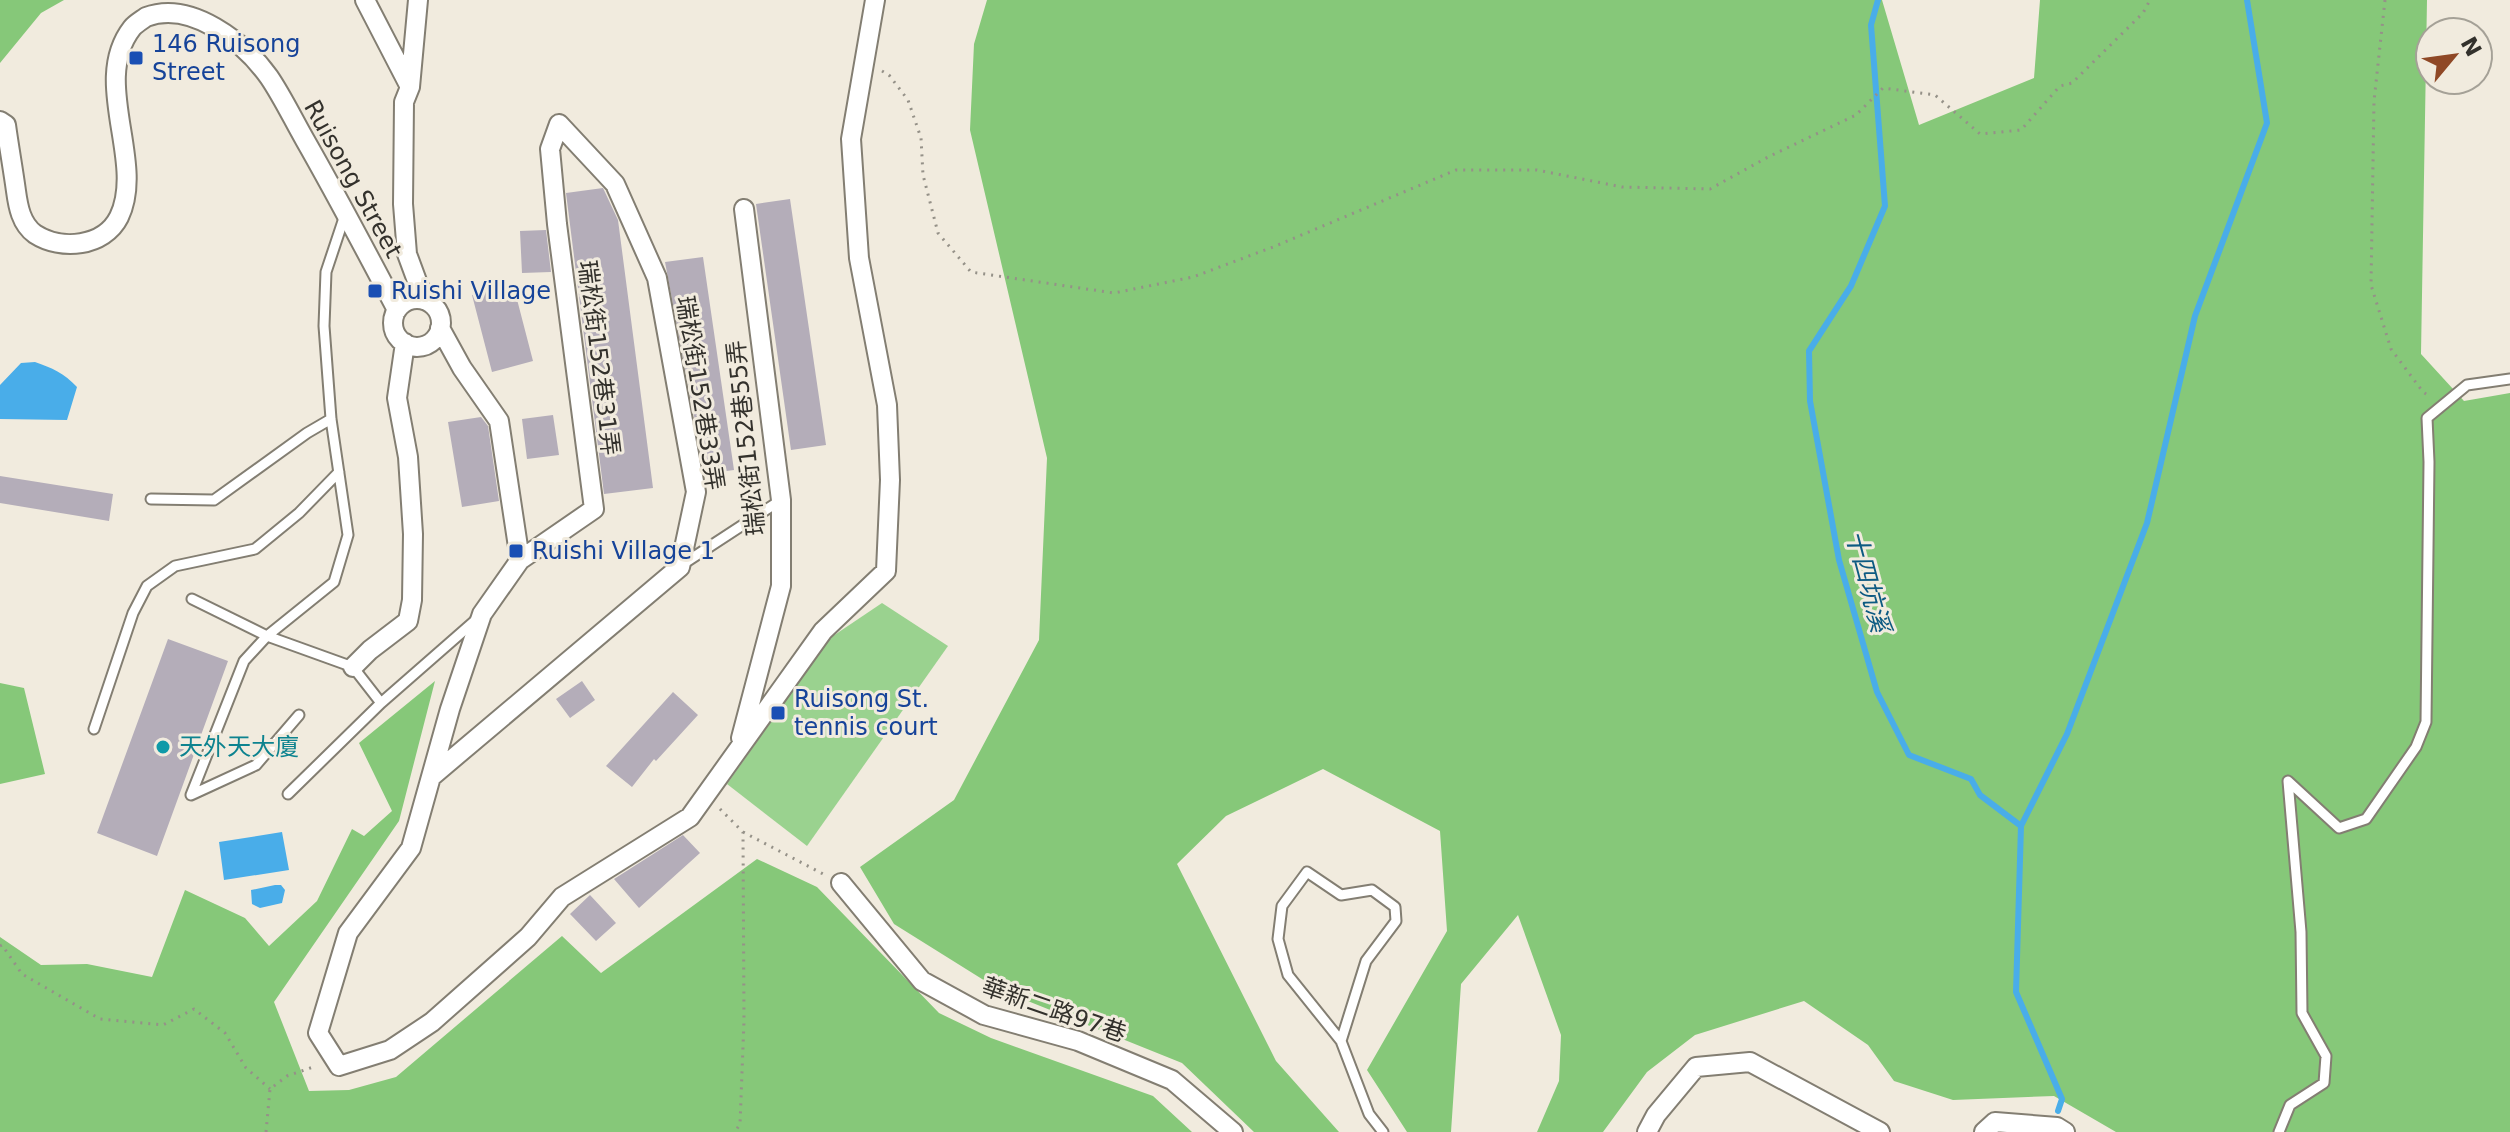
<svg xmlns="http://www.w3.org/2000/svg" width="2510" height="1132" font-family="'DejaVu Sans','Noto Sans TC',sans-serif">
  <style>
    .green { fill: #9ad28f }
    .forest { fill: #86c879 }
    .water { fill: #49ade9 }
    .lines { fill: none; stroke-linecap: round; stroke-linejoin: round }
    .stream { stroke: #49ade9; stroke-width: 6 }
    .building { fill: #b4adb9 }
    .lane-casing { stroke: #837e72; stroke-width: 13 }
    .street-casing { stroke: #837e72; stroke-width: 22 }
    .path { stroke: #959188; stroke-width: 3; stroke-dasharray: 2 6; stroke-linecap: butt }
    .lane { stroke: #fff; stroke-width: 9 }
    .street { stroke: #fff; stroke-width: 18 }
    .transit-dot { fill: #1a4fb4; stroke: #f1ebde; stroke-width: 3 }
    .culture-dot { fill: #0f9aa8; stroke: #f1ebde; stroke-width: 3 }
    .labels { text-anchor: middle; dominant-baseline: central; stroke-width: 6; stroke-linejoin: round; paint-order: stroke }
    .transit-label { font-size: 24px; fill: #164399; stroke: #f1ebde; text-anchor: start }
    .street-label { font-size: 24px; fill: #33312c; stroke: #f1ebde }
    .culture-label { font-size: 24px; fill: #0d838f; stroke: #f1ebde; text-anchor: start }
    .water-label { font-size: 26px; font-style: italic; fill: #0d5a82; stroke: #f1ebde }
  </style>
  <rect width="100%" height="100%" fill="#f1ebde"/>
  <path class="green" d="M882 603 948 646 807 846 727 784 830 638Z"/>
  <path class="forest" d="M0 0H64L41 13 0 63Z
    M987 0H1882L1919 125 2034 78 2040 0H2427L2421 354 2464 401 2510 393V1132H2116L2054 1096 1953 1100 1894 1081 1868 1045 1804 1001 1695 1035 1647 1072 1603 1132H1537L1559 1081 1561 1035 1518 915 1461 984 1451 1132H1407L1367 1070 1447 931 1440 831 1323 769 1226 816 1177 864 1276 1061 1339 1132H1254L1182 1063 998 989 894 924 860 867 954 800 1039 640 1047 458 970 130 974 44Z
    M435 681 399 821 274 1002 309 1091 349 1090 396 1077 562 936 601 973 757 859 817 887 939 1013 991 1038 1153 1096 1192 1132H0V937L41 965 87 964 152 977 185 890 245 918 269 946 317 901 352 829 364 836 392 811 359 743Z
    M0 683 24 688 45 774 0 784Z"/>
  <path class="water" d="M35 362C52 368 64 373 77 387L67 420 0 419V385L21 363Z
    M282 832 289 870 224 880 219 842Z
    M275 885H281L285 890 282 903 260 908 252 904 251 890Z"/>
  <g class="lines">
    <path class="stream" d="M1878 0 1871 25 1885 206 1851 286 1809 351 1810 401 1839 560 1877 692 1909 755 1971 779 1980 795 2021 826
      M2058 1111 2062 1099 2016 992 2021 826 2067 734 2147 523 2195 316 2267 123 2247 0"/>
  </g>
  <path class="building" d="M603 188 618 220 653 488 604 494 566 193Z
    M790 199 826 445 791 450 756 204Z
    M546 230 551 272 522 273 520 231Z
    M703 257 734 470 705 474 665 262Z
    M513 284 533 361 492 372 472 295Z
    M553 415 559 455 527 459 522 419Z
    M481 417 488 426 499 501 462 507 448 422Z
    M0 476 113 494 109 521 0 503Z
    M168 639 228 661 157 856 97 833Z
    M582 681 595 700 570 718 556 699Z
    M673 692 698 715 656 761 654 759 632 787 606 766Z
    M683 835 700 853 639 908 614 879Z
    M590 895 616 923 596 941 570 914Z"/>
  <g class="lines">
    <g class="lane-casing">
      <path id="lane" d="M151 499 214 500 307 433 331 419
        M680 566 781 500
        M192 599 267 636 353 667 381 703 477 619
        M299 715 256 765 191 795 244 661 267 636 334 582 348 535 331 419 324 326 326 272 345 215
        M94 729 133 613 147 586 175 566 255 549 299 513 339 472
        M288 794 381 703
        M1341 1041 1366 961 1396 921 1395 907 1372 890 1341 895 1307 872 1282 906 1278 939 1288 975 1341 1041 1369 1114 1383 1132
        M2279 1132 2290 1105 2324 1083 2326 1056 2302 1013 2301 932 2288 781 2339 828 2366 819 2416 747 2426 722 2429 462 2427 418 2467 385 2510 379"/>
    </g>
    <g class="street-casing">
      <path id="street" d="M365 0 410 87
        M418 0 410 87 404 102 403 204 407 254 424 300
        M0 121 6 125C9 147 13 169 16 191 18 206 21 224 35 234 61 251 104 247 119 217 146 161 90 82 132 28 135 24 142 20 146 17 191 0 244 42 269 77 282 96 293 119 305 140 337 196 367 253 397 310
        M393 323a24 24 0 1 1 48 0a24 24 0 1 1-48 0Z
        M440 328 462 368 499 421 520 560 482 614 450 709 411 848 348 933 318 1033 339 1066 390 1050 432 1022 528 937 562 897 690 817 823 631 886 571 890 480 887 405 859 258 851 139 875 0
        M353 667 370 650 408 621 412 600 413 534 408 457 397 398 405 343
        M741 738 781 586V500L744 209
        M431 777 680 567 696 492 657 278 615 184 559 124 550 149 557 224 594 509 520 560
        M841 883 922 981 984 1015 1078 1041 1172 1080 1233 1132
        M1647 1132 1656 1115 1696 1067 1750 1062 1880 1132
        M1984 1132 1995 1122 2057 1127 2065 1132"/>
    </g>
    <path class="path" d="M2385 0 2374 101 2371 285 2391 349 2423 392 2431 397
      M882 71 889 75 908 100 921 138 923 175 938 233 971 272 1114 293 1193 277 1273 247 1456 170H1537L1622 187 1710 189 1768 157 1856 115 1883 88 1935 95 1980 134 2021 130 2060 86 2072 83 2143 13 2150 0
      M720 809 743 832 744 1021 740 1124 735 1132
      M743 832 827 876
      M0 946 2 945 22 974 100 1019 163 1025 194 1009 225 1033 246 1068 270 1089
      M266 1132 270 1089 287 1076 316 1066"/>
    <use href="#lane" class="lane"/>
    <use href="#street" class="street"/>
  </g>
  <g class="transit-dot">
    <rect x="128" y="50" width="16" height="16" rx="4"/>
    <rect x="367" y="283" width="16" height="16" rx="4"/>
    <rect x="508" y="543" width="16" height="16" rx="4"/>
    <rect x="770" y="705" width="16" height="16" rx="4"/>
  </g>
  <circle class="culture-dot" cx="163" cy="747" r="8"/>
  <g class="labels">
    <g class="transit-label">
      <text x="152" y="44">146 Ruisong<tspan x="152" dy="28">Street</tspan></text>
      <text x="391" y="291">Ruishi Village</text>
      <text x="532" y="551">Ruishi Village 1</text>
      <text x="794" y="699">Ruisong St.<tspan x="794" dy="28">tennis court</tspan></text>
    </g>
    <g class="street-label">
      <text transform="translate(353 179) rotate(61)">Ruisong Street</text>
      <text transform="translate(599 358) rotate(83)">瑞松街152巷31弄</text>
      <text transform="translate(700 393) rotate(81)">瑞松街152巷33弄</text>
      <text transform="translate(746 438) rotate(-96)">瑞松街152巷55弄</text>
      <text transform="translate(1054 1010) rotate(19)">華新二路97巷</text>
    </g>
    <g class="culture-label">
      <text x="179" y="747">天外天大廈</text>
    </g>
    <g class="water-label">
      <text transform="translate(1868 581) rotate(75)">十四坑溪</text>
    </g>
  </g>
  <g transform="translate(2454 56) rotate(61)"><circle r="38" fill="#f1ebde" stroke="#a5a197" stroke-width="2"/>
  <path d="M0-6L14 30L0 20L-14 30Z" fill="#8f4826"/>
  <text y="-12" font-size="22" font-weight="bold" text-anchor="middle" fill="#33312c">N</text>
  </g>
</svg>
